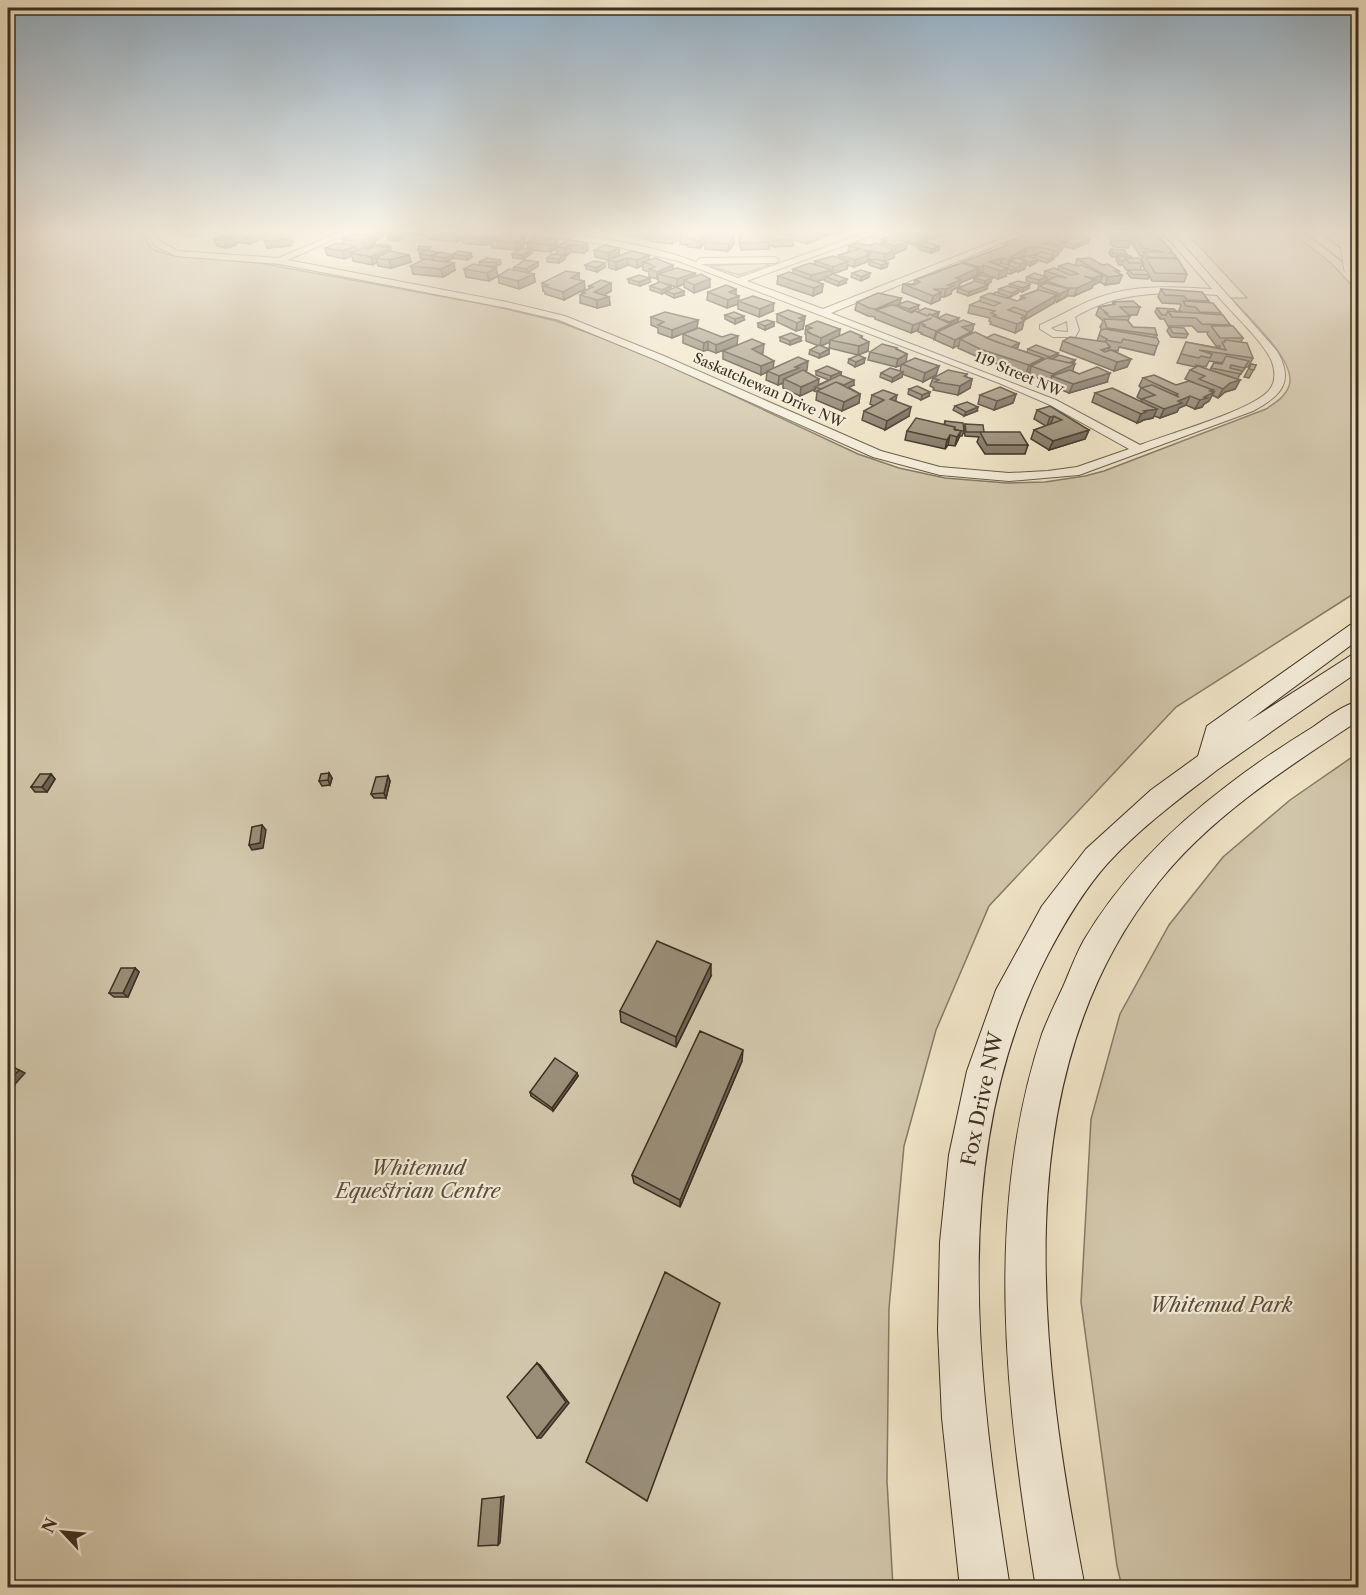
<svg xmlns="http://www.w3.org/2000/svg" width="1366" height="1595" font-family="'Libre Caslon Text',serif">
  <style>
    .green { fill: #d2c7ac; stroke: #867b66; stroke-width: 1.5 }
    .lines { fill: none; stroke-linecap: round; stroke-linejoin: round }
    .street-casing { stroke: #685d4b; stroke-width: 2 }
    .secondary-casing { stroke: #3b2f21; stroke-width: 2 }
    .street { fill: #f6efdc; fill-rule: evenodd }
    .secondary { fill: #f6efdc; fill-rule: evenodd }
    .secondary-bridge-casing { stroke: #3b2f21; stroke-width: 14; stroke-linecap: butt }
    .secondary-bridge { stroke: #f6efdc; stroke-width: 13 }
    .wall { fill: #847a67; stroke: #3b2f21; stroke-width: 1.5; fill-rule: evenodd }
    .shaded-wall { fill: #6c6354; stroke: #3b2f21; stroke-width: 1.5 }
    .building { fill: #9a8e78; stroke: #3b2f21; stroke-width: 1.5 }
    .labels { text-anchor: middle; dominant-baseline: central; stroke-width: 4.5; stroke-linejoin: round; paint-order: stroke }
    .far-street-label { font-size: 14px; fill: #3b2f21; stroke: #f6efdc }
    .near-street-label { font-size: 20px; fill: #3b2f21; stroke: #f6efdc }
    .near-park-label { font-size: 20px; font-style: italic; fill: #594d3d; stroke: #f6efdc }
  </style>
  <rect width="100%" height="100%" fill="#f1e6c9"/>
  <filter id="stains"><feTurbulence type="fractalNoise" baseFrequency=".00333" numOctaves="4"/><feColorMatrix values="0 0 0 0 .2 0 0 0 0 .09 0 0 0 0 .02 0 0 0 .5 -.17"/></filter>
  <radialGradient id="worn" r=".72"><stop offset=".6" stop-color="#630" stop-opacity="0"/><stop offset="1" stop-color="#630" stop-opacity=".3"/></radialGradient>
  <path class="green" d="M8 231H140L152 249 168 255 259 263 494 306 556 321 640 352 858 454 899 468 945 478 1007 483 1045 482 1085 476 1104 471 1266 409C1275 403 1285 397 1289 386 1298 362 1247 316 1231 298H1247L1185 231H1290L1332 264 1358 292V591L1176 707 989 906 936 1030 904 1146 889 1308 887 1481 893 1587 8 1588Z
    M764 263 769 265 739 275 709 266Z
    M1358 753V1587H1122L1117 1566 1081 1302 1091 1119 1120 1014 1169 925 1223 857 1290 800Z"/>
  <g class="lines">
    <g class="street-casing">
      <path id="street" d="M144 231H152L161 242 178 251 278 258 342 231H353L288 260 507 302 565 316 664 356 881 451 940 467 1009 473 1048 471 1077 467 1129 449 1048 404 999 383 678 261 609 245 510 231C567 231 643 242 696 262L700 258 775 257 779 260 775 263 701 264 738 278 871 231H884L747 281 823 309 1020 231H1032L831 313 1056 400 1140 445C1168 434 1255 410 1270 389 1276 381 1275 371 1272 362 1265 343 1231 312 1217 295 1166 292 1120 290 1075 317L1079 330 1075 337H1053L1040 329V325C1061 316 1079 304 1100 297 1136 284 1175 287 1212 289L1171 242 1157 231H1167L1177 238 1277 351C1295 382 1281 396 1253 411L1079 475 1009 481 940 475 873 457 656 360 559 320 507 308 279 264 176 256 155 246ZM1067 321 1068 332 1056 331 1051 328Z"/>
    </g>
    <g class="secondary-casing">
      <path id="secondary" d="M1304 231H1317L1358 262V271L1354 270Z
        M1358 623V640L1247 722 1350 656 1358 653V672C1311 704 1263 737 1217 770 1179 799 1140 828 1107 864 1083 891 1065 922 1048 954 947 1149 977 1379 1010 1588H960L942 1418 938 1330 940 1242 949 1155 967 1071 996 990 1042 906 1086 849 1151 790 1198 756 1207 726 1350 625Z
        M1358 701V721C1288 767 1211 816 1158 883 1001 1079 1041 1359 1085 1588H1036C1006 1405 983 1213 1042 1034 1048 1018 1056 1002 1063 987 1070 971 1076 954 1084 940 1121 878 1171 828 1228 785 1255 764 1284 745 1313 727 1327 717 1342 706 1358 701Z"/>
    </g>
    <use href="#street" class="street"/>
    <use href="#secondary" class="secondary"/>
    <g class="secondary-bridge-casing">
      <path id="secondary-bridge" d="M1344 231 1351 271"/>
    </g>
    <use href="#secondary-bridge" class="secondary-bridge"/>
  </g>
  <path class="wall" d="M183 231H212L196 237 184 235Z
    M269 231H286L283 233 290 235 293 242 290 246 267 248 263 239 249 244 235 242 236 245 226 248 217 246 214 239 230 237 229 234 263 236 270 233Z
    M368 231H399L397 232 404 233 405 237 397 241 388 240 387 236 392 234 384 232 382 234V237L376 240H374L375 244 367 249 390 246 391 251 411 262 391 268 378 266 377 262 373 265 353 261 352 256 344 259 327 255 325 248 344 243 343 239 363 236 368 232Z
    M405 231H466V233H495L496 237 525 244 517 250 492 248 491 244 481 245 463 243 462 239 457 242 429 239 428 234 426 236 405 233Z
    M628 231H681V234L685 231H710L709 237 718 235V231H732L729 236 734 244 728 251 705 249V242L700 248 688 247V245L680 244V238L672 244 650 241V237L646 239 628 236Z
    M761 231H785L784 234 788 236 789 231H834V233L826 236 823 235 822 238 807 244 794 240 793 246 774 247 769 245V249L741 250 739 242V235L755 234V232Z
    M901 231H943L942 236 930 240 927 239 926 242 918 246 907 243 906 249 894 254V258L883 261 888 263 887 267 881 269 869 265V261L874 260 869 259 867 262 854 267 848 265 847 269 832 274H831V275L846 283 838 286 825 281V279L815 282 823 284 822 292 813 296 777 284 778 276 793 274V269L815 264V261L839 258V255L848 252 849 246 881 245 882 239 892 237V234Z
    M960 231H976L970 234Z
    M1038 231H1089L1088 236 1083 237 1089 239 1088 243 1073 249 1063 246 1062 250 1060 251 1058 255 1054 257V259L1047 263 1037 260V262L1030 266 1026 264 1025 269 1018 272 1016 271 1010 274 1006 273V276L998 279 982 273 977 275 976 276 960 283 959 287 952 290 951 294 944 297H940V300L931 304 902 292 903 284H914L915 280 1004 247 1005 244 1037 233ZM1073 236 1077 237 1066 241 1067 237ZM1035 254H1038L1035 255V258L1027 256 1034 255Z
    M1102 231H1153L1171 253 1177 258V259L1187 274 1184 282 1152 281 1149 276 1148 279 1131 278 1127 273 1129 270H1126L1123 265H1119L1116 260 1117 257H1112L1109 253 1111 249 1127 254 1126 256 1132 258 1143 263 1140 270H1145L1143 266 1144 263 1141 259 1143 256H1140L1131 241 1128 248 1114 247 1110 243 1112 241 1108 237 1109 234H1104Z
    M535 237 557 247 587 243 588 250 584 253 571 252 566 256H564L565 259 559 263 547 262V258L557 254 556 248 551 252 532 250V253L523 259 513 258 512 254 528 248 527 242Z
    M918 245 939 250 931 253 918 249Z
    M619 248V255L610 260 649 255V260L695 276 710 287 694 293 684 287V284L677 287 662 283 671 289 684 295 674 298 666 294V292L662 294 650 290V286L660 282H658V279L649 277V272L643 270V265L637 268 628 265 616 270 609 268 608 260 595 257 594 250Z
    M418 249 432 251 453 258 446 262 455 270 443 277 413 274 411 266 433 260V259L431 260 420 258V254L422 253H419Z
    M453 254 472 257 467 260 454 258Z
    M1077 259 1102 265 1119 271 1118 273 1122 275 1119 283 1105 285 1100 282 1093 285 1092 288 1074 296H1067L1066 297 1057 302 1055 301 1054 303 1024 320 1022 329 1015 333 990 324 991 322 989 321 990 318 968 313 970 305 980 301 981 297 998 293 999 289 1010 286V284L1029 288 1022 292 1019 291 1018 293 1010 297 1009 299 1017 301 1020 300 1021 296 1037 290 1039 286 1045 283 1046 281 1048 280H1046V281L1038 284 1026 281 1027 277 1044 276 1045 271 1058 269 1059 266H1075Z
    M500 260 501 264 496 266H484L496 268 498 276 489 281 466 277 464 269 480 265 479 262Z
    M538 262V266L527 273 534 274 535 282 519 289 499 283 498 276 514 270V267Z
    M585 265 605 267 597 272 586 269Z
    M579 273V280L584 281 585 289 564 300 545 294V292L543 291 542 283Z
    M852 273H870L869 277 861 281 851 277Z
    M974 278H992L991 282 985 285 987 289 968 296 957 292 958 288 974 282Z
    M628 279 650 282 640 286 629 283Z
    M611 283V291L604 295 609 297 610 305 597 308 580 303V295L582 294V292L589 289V286Z
    M1161 289 1209 301 1208 303 1221 313 1220 314 1243 338 1241 342 1253 358 1248 367H1246L1239 376 1238 379 1240 380 1235 389 1225 392 1218 398 1212 395 1209 401 1204 404 1202 407 1195 409 1186 405 1179 408 1177 412 1160 418 1154 416 1153 418 1143 420 1142 421 1137 423 1092 402 1095 393 1141 402 1142 400 1137 397 1141 388H1142L1139 386 1143 378 1176 385 1197 384 1185 379 1190 370H1210L1214 363 1222 364V363L1209 361 1206 367 1196 365 1195 367 1177 363 1186 342 1219 348 1220 346H1216L1207 334 1208 332H1198L1192 326H1168L1164 319H1160L1155 312 1157 308 1181 312 1179 310 1181 305 1180 304 1162 303 1158 297Z
    M708 292 736 294 739 301 773 311 759 317 738 309V304L727 308 707 300Z
    M901 298 900 304 918 309 910 312H939L938 316 936 317 958 322 974 324 972 332 970 333V335L1019 343 1018 347 1015 349 1027 352 1028 349 1075 360 1072 371 1079 374 1107 382 1069 393 1049 385 1050 382 1029 375 1030 372 1026 374 978 357 958 348 959 345 953 348 935 340V338L934 339 921 334 922 333 918 332V330L911 333 875 319V317L868 316 855 310 857 302Z
    M1113 302 1140 307 1137 315H1129L1130 316 1128 321 1133 327 1157 335 1156 338 1157 346 1154 355 1119 347 1118 351 1111 350 1131 359 1127 367 1114 371 1060 350 1063 341H1097L1101 330H1102L1100 327 1103 321 1102 320 1096 315 1099 307 1112 305Z
    M777 314 805 316 803 329 796 331 777 322Z
    M725 315 744 320 735 324 725 319Z
    M651 317 698 320 697 328 672 338 658 333V328L651 325Z
    M774 322V326L765 330 758 327V323Z
    M806 326 840 329 839 336H862V338L868 351 858 355 829 348 830 342 821 346 829 349V354L819 358 809 354 810 350 819 346 806 341V334H805Z
    M1169 327 1188 334 1186 338 1171 337 1167 331Z
    M683 334 722 337 737 345 716 353 708 350 703 351 683 343Z
    M780 337 801 341 790 345 780 341Z
    M897 348V349L907 354 906 362 939 366 936 375 923 382 902 374V377L892 382 880 377 881 373 900 372 901 365 896 367 868 360 870 352Z
    M723 351 763 353 760 354 773 368 807 370 804 371 818 385 829 380 816 375V371L841 372V375L854 385 848 387 860 394 859 403 842 411 816 400 817 392 814 391 815 389 800 396 783 388V383L778 385 766 380 767 372 761 375 723 359Z
    M865 358 864 363 855 367 848 363 849 359Z
    M1251 364 1256 365 1249 378 1244 377Z
    M967 374 966 377 972 379 970 388 958 395 933 390 934 388 930 386 933 378Z
    M909 389 929 396 921 400 908 394Z
    M1016 394 1013 403 994 410 978 404 980 395Z
    M872 395 896 401 909 416 885 430 862 420 864 411 874 406 870 404Z
    M955 406 977 411 964 416 953 410Z
    M1037 410 1089 430 1085 439 1049 450 1031 439 1034 430 1046 426 1034 419Z
    M945 421 964 431 962 436H960L955 446 948 445 945 449 905 440 907 431 944 425Z
    M965 424 984 432 1028 445 1025 454H985L977 442 979 437 965 436 964 429Z
    M329 773 332 778 330 785 322 786 319 781Z
    M51 774 55 779 47 792H35L31 787Z
    M388 776 390 781 386 798H374L371 794Z
    M135 968 139 972 128 997H114L109 993Z
    M711 976 676 1047 621 1022 620 1011Z
    M742 1061 680 1207 634 1183 632 1175Z
    M577 1073 578 1076 553 1111 531 1096 530 1092Z"/>
  <path class="shaded-wall" d="M194 231H212L196 237Z
    M261 231 263 239 249 244 247 237Z
    M376 231H384V232L382 234V237L376 240 375 236 377 235Z
    M461 231H466L467 236 461 235 462 239 457 242 455 235Z
    M647 231H655L650 233V237L646 239V232Z
    M679 231H681L680 238 672 244V236Z
    M709 231H710L709 238 700 248V241Z
    M823 231 822 238 807 244V237Z
    M826 231H834V233L826 236Z
    M936 231H943L942 236 930 240 931 233Z
    M1065 231H1075L1073 236 1067 237 1066 242 1055 245 1057 238 1062 232Z
    M1082 231H1089L1088 236 1080 238Z
    M404 233 405 237 397 241 396 238Z
    M495 233 496 240 490 241 491 244 481 245 480 238Z
    M290 235 293 242 290 246 267 248 264 241Z
    M909 235 906 249 894 254V258L883 262 885 254 895 250V246L903 243 904 237Z
    M928 235 926 242 918 246 919 238Z
    M734 236V244L728 251 729 244Z
    M233 237 236 245 226 248 224 241Z
    M373 237 375 244 366 249 364 242Z
    M524 237 525 244 517 250 516 242Z
    M1089 239 1088 243 1073 249 1074 245Z
    M557 240V247H556V248L551 252V245Z
    M1065 242 1062 250 1060 251 1058 255 1054 257V259L1047 263 1048 259 1052 257 1054 251 1056 250 1057 245Z
    M587 243 588 250 584 253 583 246Z
    M570 244 571 252 566 256 565 248Z
    M355 246 357 254 351 253 352 256 344 259 342 251Z
    M390 246 392 256 376 258 377 262 373 265 371 257 382 250Z
    M939 246V250L931 253 932 249Z
    M619 248V255L609 260 608 253Z
    M1027 248 1024 256 1014 262 1010 261 1008 267 1007 268 1009 260 1011 257Z
    M532 249V253L523 259V255Z
    M437 252 438 256H433V259L431 260 430 256Z
    M471 253 472 257 467 260 466 256Z
    M870 253 867 262 854 267 855 260Z
    M409 255 411 262 391 268 389 260Z
    M453 255V258L446 262 445 258Z
    M564 255 565 259 559 263V259Z
    M649 255V263L643 262V265L637 268V260Z
    M627 258 628 265 616 270V262Z
    M1002 258 1000 266 989 262Z
    M1038 259 1037 262 1030 266 1031 262Z
    M500 260 501 264 496 266V262Z
    M848 261 847 269 832 274 833 267Z
    M1027 261 1025 269 1018 272 1020 264Z
    M538 262V266L527 273 526 269Z
    M454 263 455 270 443 277 441 269Z
    M605 263V267L597 272 596 268Z
    M888 263 887 267 881 269 882 265Z
    M673 265V273L658 274V279H657V272Z
    M984 265 982 273 978 275 980 267Z
    M496 268 498 276 489 281 487 273Z
    M978 268 976 276 960 283 959 287 952 290 951 294 944 297 946 289 948 285 956 278Z
    M1008 268 1006 276 998 279 1000 271Z
    M1016 268 1015 272 1010 274 1011 270Z
    M832 270 831 277H826L825 279 810 283 811 275Z
    M1115 271H1119L1117 276 1122 275 1119 283 1105 285 1108 277Z
    M579 273V281L571 278Z
    M695 273V281L684 280V284L677 287V279Z
    M870 273 869 277 861 281V277Z
    M534 274 535 282 519 289 518 281Z
    M1103 275 1100 282 1093 285 1092 288 1074 296 1077 288 1092 281 1093 278Z
    M1047 277 1046 281 1038 284 1039 280Z
    M650 278V282L640 286 639 282Z
    M992 278 991 282 984 285 985 281Z
    M710 279V287L694 293V285Z
    M847 279 846 283 838 286 839 282Z
    M584 281 585 289 564 300 563 292Z
    M611 283V291L595 300 594 292Z
    M823 284 822 292 813 296 814 288Z
    M1030 284 1029 288 1022 292 1023 288Z
    M988 285 987 289 968 296 969 292Z
    M671 286V290L666 291V292L662 294V290Z
    M736 289V297L739 296 738 304 727 308 729 292Z
    M1019 289 1018 293 1010 297 1012 293Z
    M1069 289 1066 297 1057 302 1060 294Z
    M684 291V295L674 298V294Z
    M941 292 940 300 931 304 933 296Z
    M1057 295 1054 303 1025 320 1027 312Z
    M609 297 610 305 597 308V300Z
    M901 298 899 306 897 305V308L876 310V309Z
    M774 303 773 311 759 317 760 309Z
    M919 305 918 309 908 313 909 309Z
    M939 312 938 316 932 319 925 325 920 323 918 330 911 333 913 325Z
    M744 316V320L735 324V319Z
    M805 316 803 329 796 331 797 323 799 318Z
    M1025 316 1022 329 1015 333 1017 324 1021 318Z
    M959 318 958 322 937 332 935 338 934 339 936 331Z
    M698 320 697 328 672 338V330Z
    M774 322V326L765 330V326Z
    M974 324 972 332 970 333 968 341 960 339 959 345 953 348 955 340 962 327Z
    M840 329 839 338 830 340V342L820 346 821 338Z
    M738 336 737 345 716 353V345Z
    M801 337V341L790 345V341Z
    M708 341V350L703 351 704 343Z
    M869 342 868 351 858 355 859 346Z
    M1019 343 1018 347 1010 351 1011 347Z
    M764 344 763 353 751 358 752 349Z
    M1110 347 1106 355 1101 350Z
    M829 349V354L819 358 820 354Z
    M1058 353 1057 357 1048 361 1050 357Z
    M907 354 906 363 896 367 898 359Z
    M865 358 864 363 855 367 856 362Z
    M1043 358 1040 366H1031L1030 372 1026 374 1029 365Z
    M1131 359 1127 367 1114 371 1117 362Z
    M1075 360 1073 364H1075L1072 373 1052 376 1050 382 1053 374Z
    M774 361 773 369 767 371V372L761 375V366Z
    M808 361 807 370 784 379 783 383 778 385 779 376 795 367Z
    M939 366 936 375 923 382 925 373Z
    M841 372V376L830 381 831 376Z
    M903 372 902 377 892 382 893 378Z
    M1110 373 1107 382 1069 393 1073 384Z
    M819 379 818 387H815V389L800 396 801 387Z
    M972 379 970 388 958 395 960 386Z
    M854 380V385L841 391 842 386Z
    M1240 380 1235 389 1225 392 1218 398 1223 389 1230 383Z
    M1213 390 1211 393 1214 392 1209 401 1204 404 1202 407 1195 409 1200 400 1210 391Z
    M930 392 929 396 921 400 922 395Z
    M860 394 859 403 842 411 844 402Z
    M1016 394 1013 403 994 410 997 401Z
    M897 395 895 404 890 399Z
    M1190 396 1186 405 1179 408 1177 412 1160 418 1164 409 1178 401Z
    M911 407 909 416 885 430 887 421Z
    M978 407 977 411 964 416 966 412Z
    M1157 409 1153 418 1143 420 1142 421 1137 423 1141 414 1144 411Z
    M1054 416 1050 425 1047 426 1050 417Z
    M1089 430 1085 439 1049 450 1053 441Z
    M961 431 958 440 955 446 957 437Z
    M950 435 948 445 945 449 947 440Z
    M329 773 332 778 330 785 328 780Z
    M51 774 55 779 47 792 42 787Z
    M388 776 390 781 386 798 384 793Z
    M262 825 266 830 263 848 252 850 249 845Z
    M711 964V976L676 1047V1037Z
    M135 968 139 972 128 997 123 993Z
    M743 1050 742 1061 680 1207V1200Z
    M19 1070 25 1073 8 1092V1082Z
    M577 1073 578 1076 553 1111 552 1108Z
    M537 1363 540 1365 569 1403 541 1438H537Z
    M504 1496 500 1543 498 1545 501 1497Z"/>
  <path class="building" d="M235 231H261L247 237 229 234Z
    M273 231H275L290 235 287 239 264 241 267 237 263 236Z
    M429 231H461L455 235 428 232Z
    M468 231H481L495 233 490 237 480 238 461 235Z
    M653 231H679L672 236 650 233Z
    M685 231H709L700 241 688 239 690 238 680 237 682 235 680 234Z
    M761 231H767L771 234 761 235 755 232Z
    M789 231H823L807 237Z
    M901 231H915L928 235 919 238 909 235 904 237 892 234Z
    M1037 231H1065L1062 232 1068 234 1057 238 1047 236 1065 242 1057 245 1048 242 1043 244 1061 248 1054 251 1036 246 1033 247 1037 248H1027L1011 257 1014 258 1009 260 1002 258 989 262 1008 268 1000 271 984 265 980 267 962 262 1008 245 1005 244 1031 233 1042 234Z
    M1112 231H1153L1172 251 1169 253H1173L1177 258 1148 257 1144 252H1164L1143 248 1134 234 1113 233Z
    M369 232 381 233 375 236 363 235Z
    M395 232 404 233 396 238 387 236Z
    M783 233 794 239 774 240 767 235Z
    M352 234 373 237 364 242 343 239Z
    M502 234 524 237 516 242 490 241Z
    M711 234 734 236 729 244 705 242Z
    M759 234 769 242 741 243 739 235Z
    M224 236 233 237 224 241 214 239Z
    M1079 236 1089 239 1074 245 1064 242Z
    M1113 236H1128L1131 241 1116 240Z
    M535 237 557 240 551 245 527 242Z
    M889 237 907 242 895 246 882 243 887 241 882 239Z
    M568 240 587 243 583 246 570 244 565 248 556 247Z
    M926 242 939 246 932 249 918 245Z
    M336 243 355 246 342 251 325 248Z
    M857 243 872 246 870 245 875 243 895 250 885 254 863 250 870 253 867 254 869 255 855 260 839 255 860 249 849 246Z
    M379 244 390 246 387 247 376 246Z
    M605 245 619 248 608 253 594 250Z
    M376 246 390 248 371 257 351 253 363 248 368 249Z
    M419 246 431 247 428 250 418 249Z
    M522 248 532 249 523 255 512 254Z
    M1111 249 1124 250 1127 254 1113 253Z
    M427 250 437 252 430 256 420 254Z
    M390 251 409 255 389 260 376 258Z
    M458 251 471 253 466 256 453 254Z
    M632 251 649 255 637 260 627 258 616 262 608 260Z
    M440 252 453 255 445 258 433 256Z
    M1042 252 1055 256 1048 259 1035 255Z
    M552 254 564 255 559 259 547 258Z
    M833 256 848 261 833 267 815 261Z
    M1027 256 1038 259 1031 262 1020 259Z
    M1117 256H1131L1132 258H1125L1124 261H1120Z
    M487 258 500 260 496 262H479Z
    M655 258 673 265 657 272 649 269 655 267 652 265 643 262Z
    M1016 258 1027 261 1020 264 1010 261Z
    M1090 258 1102 265 1108 264 1119 271H1115L1122 275 1108 277 1077 259Z
    M1125 258H1139L1143 263H1129Z
    M1146 258 1178 259 1187 274 1155 273Z
    M424 259 454 263 441 269 411 266Z
    M876 259 888 263 882 265 869 261Z
    M525 260 538 262 526 269 514 267Z
    M594 261 605 263 596 268 585 265Z
    M810 263 832 270 811 275 793 269Z
    M962 263 978 268 956 278 961 280 948 285 953 286 946 289H933L941 292 933 296 903 284 914 285 920 282 915 280Z
    M1001 263 1016 268 1011 270 998 265Z
    M1068 263 1077 266 1082 265 1103 275 1093 278 1084 276 1095 280 1077 288H1067L1046 281 1057 276 1067 278 1045 271 1054 268 1070 275 1079 274 1059 266Z
    M473 264 496 268 487 273 464 269Z
    M677 268 695 273 677 279 658 274Z
    M509 269 534 274 518 281 498 276Z
    M861 270 870 273 861 277 852 273Z
    M1129 270H1146L1149 275 1132 274Z
    M566 271 579 273 571 278 584 281 563 292 544 286 548 285 542 283Z
    M789 272 823 284 814 288 778 276Z
    M1034 273 1047 277 1039 280 1027 277Z
    M701 274 710 279 694 285 684 280Z
    M833 274 847 279 839 282 826 277Z
    M639 275 650 278 639 282 628 279Z
    M981 275 992 278 985 281 974 278Z
    M601 280 611 283 594 292 609 297 597 300 580 295 585 293 582 292 593 287 589 286Z
    M975 281 988 285 969 292 958 288Z
    M1018 281 1030 284 1023 288 1010 284Z
    M660 282 671 286 662 290 650 286Z
    M1046 283 1069 289 1060 294 1039 286Z
    M726 285 736 289 729 292 739 296 728 300 708 292Z
    M1007 286 1019 289 1012 293 999 289Z
    M676 287 684 291 674 294 666 291Z
    M1161 289 1202 292 1209 301 1187 300 1184 296 1165 295Z
    M1039 290 1057 295 1027 312 1014 307 1008 310 1025 316 1021 318 1024 321 1017 324 993 316 996 315 991 313 995 311 970 305 979 301 994 306 1000 303 981 297 990 293 1017 301 1025 298 1021 296Z
    M996 292 1010 297 1006 298 992 294Z
    M878 293 901 298 876 309 869 308 857 302Z
    M753 296 774 303 760 309 738 301Z
    M907 301 919 305 909 309 897 305Z
    M1133 301 1140 307H1120L1130 316 1110 317 1105 313H1107L1099 307 1115 304 1113 302Z
    M1183 301 1213 303 1221 313 1200 312 1195 307 1186 306Z
    M891 305 897 306 911 313 915 311 928 316 929 314 951 324 936 331 923 326 925 325 920 323 932 318 913 325 876 310Z
    M925 308 939 312 932 315 929 314 928 316 917 312Z
    M1157 308 1174 309 1177 312 1168 311 1166 315H1162Z
    M788 310 805 316 799 318 804 320 797 323 777 314Z
    M1168 311 1223 315 1230 325 1202 324 1196 318 1172 317Z
    M665 312 698 320 672 330 658 325 664 322 651 317Z
    M734 312 744 316 735 319 725 315Z
    M946 314 959 318 950 322 938 318Z
    M1104 319 1127 320 1133 327 1155 328 1157 335 1107 328Z
    M767 320 774 322 765 326 758 323Z
    M963 320 974 324 962 327 971 332 955 340 937 332Z
    M817 321 840 329 821 338 807 332H809L806 330 812 328 806 326Z
    M1211 326H1233L1243 338H1220Z
    M1169 327 1184 328 1188 334 1173 333Z
    M699 328 722 337 731 334 738 336 716 345 708 341 704 343 683 334Z
    M1105 329 1157 338 1159 342 1157 346 1123 339 1121 343 1106 340 1107 339 1099 335 1101 330Z
    M850 331 862 336 860 337 869 342 859 346 830 340Z
    M975 332 994 341 1043 358 1029 365 980 349 960 339Z
    M791 333 801 337 790 341 780 337Z
    M994 334 1019 343 1011 347 986 338Z
    M1070 337 1106 342 1110 347 1101 350 1105 352 1111 350 1131 359 1117 362 1063 341Z
    M752 339 764 344 752 349 774 361 761 366 723 351Z
    M1225 340 1247 343 1253 358 1199 350 1212 354 1210 358 1201 356 1199 358 1181 354 1186 342 1226 350 1222 342H1225Z
    M882 344 897 348 896 349 907 354 898 359 870 352Z
    M819 345 829 349 820 354 810 350Z
    M1036 345 1058 353 1050 357 1028 349Z
    M858 355 865 358 856 362 849 359Z
    M1059 355 1075 360 1069 363 1052 359Z
    M1226 356 1249 361 1244 368 1231 365 1230 368 1242 371 1241 374 1211 368 1214 363 1222 364Z
    M798 357 808 361 795 367 799 368 779 376 767 371Z
    M915 358 939 366 925 373 902 364Z
    M1047 358 1075 364 1053 374 1031 366Z
    M1251 364 1256 365 1254 370 1249 369Z
    M827 366 841 372 831 376 816 371Z
    M1198 366 1240 380 1230 383 1223 389 1199 379 1205 376 1190 370Z
    M1097 367 1110 373 1073 384 1052 376 1070 370 1079 374Z
    M890 368 903 372 893 378 881 373Z
    M803 370 819 379 801 387 784 379Z
    M948 370 967 374 964 376 972 379 960 386 935 382 939 380 933 378Z
    M840 375 854 380 844 385 836 382 821 389 815 387Z
    M1154 375 1176 385 1189 381 1213 390 1210 391 1214 392 1204 397 1207 398 1200 400 1190 396 1178 401 1182 403 1164 409 1142 399 1155 395 1141 388 1152 385 1179 397 1176 395 1178 394 1143 378Z
    M836 382 860 394 844 402 817 391Z
    M917 386 930 392 922 395 909 389Z
    M1000 387 1016 394 997 401 980 395Z
    M1112 388 1157 409 1144 411 1146 412 1141 414 1095 393Z
    M883 390 897 395 890 399 911 407 887 421 864 411 884 400 872 395Z
    M967 402 978 407 966 412 955 406Z
    M1050 406 1089 430 1053 441 1034 430 1062 420 1054 416 1050 417 1037 410Z
    M916 418 955 427 954 429 961 431 957 437 950 435 947 440 907 431Z
    M945 421 963 423 964 431 955 430V427L945 425Z
    M965 424 983 425 984 432H966Z
    M980 432H1020L1028 445H987Z
    M329 773 328 780 319 781 321 774Z
    M40 774H51L42 787H31Z
    M388 776 384 793 371 794 376 777Z
    M262 825 260 843 249 845 252 827Z
    M657 941 711 964 676 1037 620 1011Z
    M121 968H135L123 993H109Z
    M700 1031 743 1050 680 1200 632 1175Z
    M555 1058 577 1073 552 1108 530 1092Z
    M9 1065 19 1070 8 1082V1067Z
    M665 1272 720 1303 647 1501 586 1462Z
    M537 1363 566 1402 537 1438 507 1397Z
    M501 1497 498 1545 478 1546 482 1499Z"/>
  <linearGradient id="sky" x2="0" y2="1"><stop stop-color="#93afc5"/><stop offset="0.51" stop-color="#f9f4e7"/><stop offset="1" stop-color="#f9f4e7" stop-opacity="0"/></linearGradient>
  <rect width="1366" height="455" fill="url(#sky)"/>
  <g class="labels">
    <g class="far-street-label">
      <text transform="translate(1019 374) rotate(23)">119 Street NW</text>
      <text transform="translate(769 390) rotate(24)">Saskatchewan Drive NW</text>
    </g>
    <g class="near-street-label">
      <text transform="translate(982 1099) rotate(-78)">Fox Drive NW</text>
    </g>
    <g class="near-park-label">
      <text x="418" y="1168">Whitemud<tspan x="418" dy="23">Equestrian Centre</tspan></text>
      <text x="1221" y="1305">Whitemud Park</text>
    </g>
  </g>
  <rect width="1366" height="1595" fill="none" stroke="#f1e6c9" stroke-width="30"/>
  <rect x="9" y="9" width="1348" height="1577" fill="none" stroke="#3b2f21" stroke-width="3"/>
  <rect x="15" y="15" width="1336" height="1565" fill="none" stroke="#3b2f21" stroke-width="1.5"/>
  <g transform="translate(63 1532) rotate(296)" stroke="#f6efdc" stroke-width="4.5" paint-order="stroke">
  <path d="M0-4.5L10 22L0 15L-10 22Z" fill="#3b2f21"/>
  <text y="-9" font-size="16" font-weight="bold" text-anchor="middle" fill="#3b2f21">N</text>
  </g>
  <rect width="100%" height="100%" filter="url(#stains)"/>
  <rect width="100%" height="100%" fill="url(#worn)"/>
</svg>
